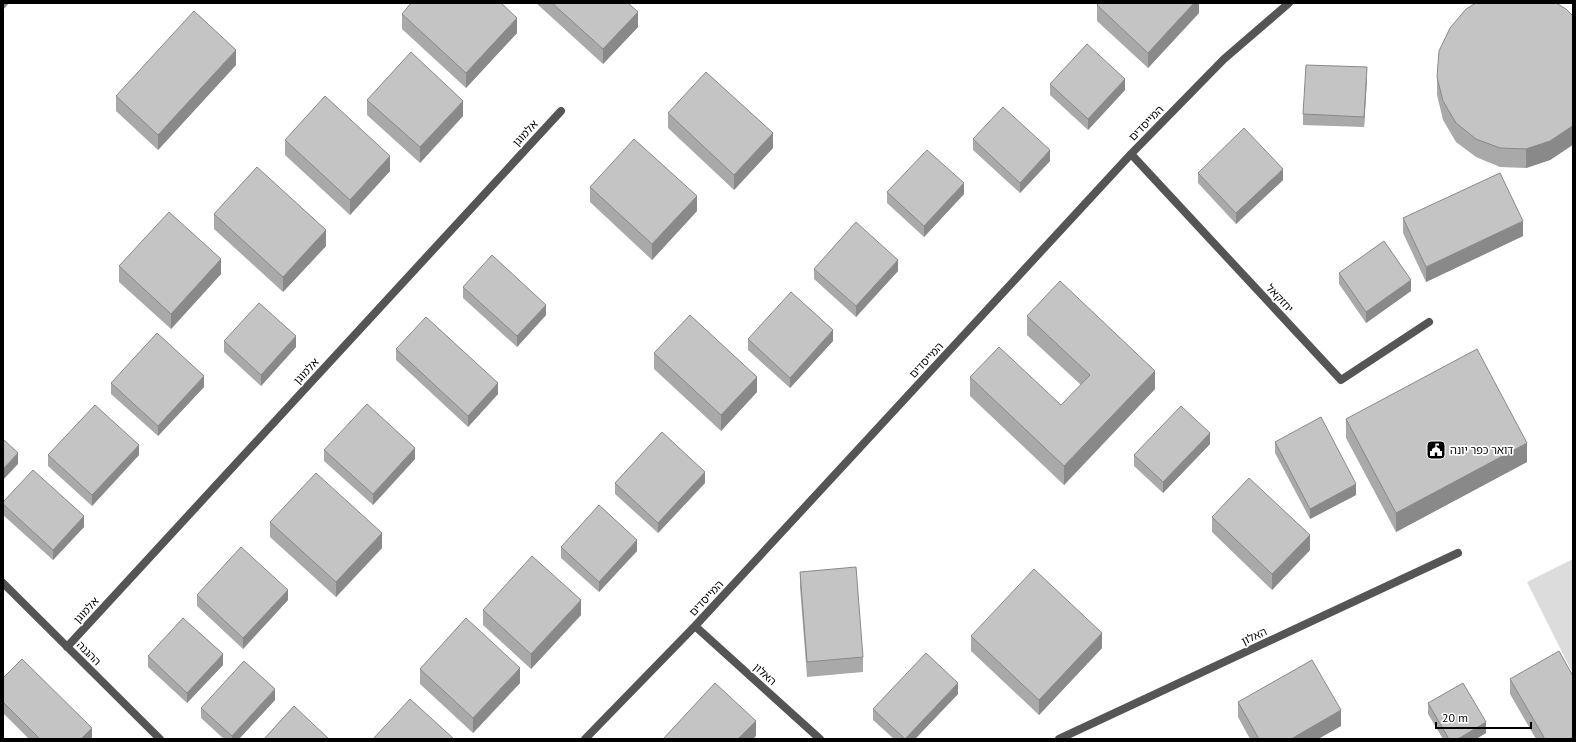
<svg xmlns="http://www.w3.org/2000/svg" width="1576" height="742" font-family="'PT Sans','Noto Sans Hebrew',sans-serif">
  <style>
    .green { fill: #dcdcdc }
    .lines { fill: none; stroke-linecap: round; stroke-linejoin: round }
    .street { stroke: #555; stroke-width: 8 }
    .wall { fill: #a9a9a9 }
    .shaded-wall { fill: #898989 }
    .building { fill: #c4c4c4; stroke: #898989 }
    .labels { text-anchor: middle; dominant-baseline: central; stroke-width: 3.5; stroke-linejoin: round; paint-order: stroke }
    .street-label { font-size: 11px; fill: #000; stroke: #fff }
    .poi-label { font-size: 11px; fill: #000; stroke: #fff; text-anchor: start }
  </style>
  <rect width="100%" height="100%" fill="#fff"/>
  <path class="green" d="M1573 559V674L1527 582Z"/>
  <g class="lines">
    <path class="street" d="M1131 154 1341 380 1429 322
      M3 583 160 739
      M695 626 820 739
      M67 647 561 111
      M585 739 695 626 1131 154 1224 59 1289 3
      M1059 739 1458 553"/>
  </g>
  <path class="wall" d="M536 3H628L638 27 603 64Z
    M1199 3V13L1148 68 1097 21V5Z
    M402 14 517 33 466 88 402 29Z
    M1573 16V144L1571 146 1550 160 1526 168 1500 167 1476 157 1456 142 1443 120 1437 95V77Z
    M236 65 158 150 116 111V96Z
    M1367 78 1364 127 1303 125V114Z
    M1050 84 1125 90 1088 130 1050 95Z
    M367 100 463 116 420 163 367 115Z
    M668 113 773 148 734 190 668 128Z
    M973 139 1050 161 1020 193 973 150Z
    M285 140 390 171 350 215 285 155Z
    M1198 173 1283 180 1236 224 1198 183Z
    M590 187 697 211 652 260 590 202Z
    M887 192 964 194 924 237 887 203Z
    M214 214 326 246 283 292 214 229Z
    M1403 218 1523 236 1426 282 1403 233Z
    M119 266 221 274 171 329 119 282Z
    M814 269 898 271 856 317 814 279Z
    M1339 273 1411 291 1366 323 1339 284Z
    M463 287 546 315 517 347 463 298Z
    M1027 316 1155 389 1064 485 970 396V377L1061 405 1081 385 1027 335Z
    M748 339 833 341 790 388 748 350Z
    M224 341 296 347 261 386 224 352Z
    M396 349 498 394 468 427 396 360Z
    M654 353 757 392 721 431 654 369Z
    M111 383 204 387 158 436 111 394Z
    M1346 419 1527 462 1396 532 1346 438Z
    M1275 442 1356 495 1310 519 1275 453Z
    M1210 444 1163 493 1134 466V455Z
    M324 450 415 459 373 505 324 461Z
    M48 455H139L92 506 48 466Z
    M615 483H705L658 533 615 494Z
    M3 502 84 527 53 560 3 515Z
    M1212 517 1310 550 1272 590 1212 532Z
    M270 522 382 548 336 597 270 537Z
    M561 547 637 551 599 592 561 558Z
    M800 572 863 657V672L807 677 800 587Z
    M197 595 288 600 243 649 197 606Z
    M483 610 581 615 531 669 483 625Z
    M971 636 1102 648 1039 715 971 651Z
    M148 656 223 665 187 703 148 667Z
    M420 669 520 683 473 733 420 684Z
    M3 678 92 738 29 739 3 713Z
    M1510 679 1573 739H1536L1510 694Z
    M958 694 915 739H894L873 720V709Z
    M275 700 239 739H224L201 718V708Z
    M1238 702 1341 726 1318 739H1250L1238 717Z
    M1428 703 1486 733 1476 739H1443L1428 714Z"/>
  <path class="shaded-wall" d="M3 3H9L3 10Z
    M1194 3H1199V13L1148 68V53Z
    M638 12V27L603 64V49Z
    M517 18V33L466 88V73Z
    M236 50V65L158 150V135Z
    M1367 67V78L1364 127V117Z
    M1125 79V90L1088 130V119Z
    M463 101V116L420 163V147Z
    M1573 125V144L1571 146 1550 160 1526 168V149Z
    M773 133V148L734 190V175Z
    M1050 150V161L1020 193V183Z
    M390 156V171L350 215V200Z
    M1283 169V180L1236 224V213Z
    M964 183V194L924 237V226Z
    M697 196V211L652 260V244Z
    M1523 221V236L1426 282V267Z
    M326 230V246L283 292V277Z
    M221 259V274L171 329V314Z
    M898 260V271L856 317V306Z
    M1411 280V291L1366 323V312Z
    M546 305V315L517 347V336Z
    M833 330V341L790 388V378Z
    M296 336V347L261 386V375Z
    M1155 371V389L1064 485V466Z
    M204 376V387L158 436V426Z
    M757 377V392L721 431V415Z
    M498 383V394L468 427V416Z
    M1210 433V444L1163 493V482Z
    M1527 443V462L1396 532V513Z
    M139 445V455L92 506V495Z
    M415 448V459L373 505V494Z
    M18 453V464L3 480V469Z
    M705 472V483L658 533V523Z
    M1356 484V495L1310 519V509Z
    M84 516V527L53 560V550Z
    M382 533V548L336 597V582Z
    M1310 535V550L1272 590V574Z
    M637 540V551L599 592V582Z
    M288 590V600L243 649V638Z
    M581 600V615L531 669V654Z
    M1102 633V648L1039 715V700Z
    M223 654V665L187 703V693Z
    M520 668V683L473 733V718Z
    M958 683V694L915 739H905Z
    M275 689V700L239 739H232V736Z
    M1341 710V726L1318 739H1291Z
    M756 721V736L753 739H738Z
    M1486 722V733L1476 739H1458Z
    M92 728V739H81Z"/>
  <path class="building" d="M411 3H501L517 18 466 73 402 14Z
    M552 3H628L638 12 603 49Z
    M1099 3H1194L1148 53 1097 5Z
    M1476 3H1556L1566 9 1573 16V125L1571 127 1550 141 1526 149 1500 148 1476 139 1456 123 1443 101 1437 77 1439 51 1450 28 1466 9Z
    M194 11 236 50 158 135 116 96Z
    M1087 44 1125 79 1088 119 1050 84Z
    M411 52 463 101 420 147 367 100Z
    M1306 65 1367 67 1364 117 1303 114Z
    M706 72 773 133 734 175 668 113Z
    M325 96 390 156 350 200 285 140Z
    M1003 107 1050 150 1020 183 973 139Z
    M1244 128 1283 169 1236 213 1198 173Z
    M634 139 697 196 652 244 590 187Z
    M927 150 964 183 924 226 887 192Z
    M257 167 326 230 283 277 214 214Z
    M1500 173 1523 221 1426 267 1403 218Z
    M169 212 221 259 171 314 119 266Z
    M856 222 898 260 856 306 814 269Z
    M1384 241 1411 280 1366 312 1339 273Z
    M492 255 546 305 517 336 463 287Z
    M1060 281 1155 371 1064 466 970 377 999 347 1061 405 1090 375 1027 316Z
    M791 292 833 330 790 378 748 339Z
    M259 303 296 336 261 375 224 341Z
    M690 315 757 377 721 415 654 353Z
    M426 317 498 383 468 416 396 349Z
    M157 333 204 376 158 426 111 383Z
    M1477 349 1527 443 1396 513 1346 419Z
    M367 404 415 448 373 494 324 450Z
    M95 405 139 445 92 495 48 455Z
    M1181 406 1210 433 1163 482 1134 455Z
    M1321 417 1356 484 1310 509 1275 442Z
    M662 432 705 472 658 523 615 483Z
    M3 439 18 453 3 469Z
    M33 470 84 516 53 550 3 504V502Z
    M316 473 382 533 336 582 270 522Z
    M1249 478 1310 535 1272 574 1212 517Z
    M599 505 637 540 599 582 561 547Z
    M241 547 288 590 243 638 197 595Z
    M532 556 581 600 531 654 483 610Z
    M856 567 863 657 807 662 800 572Z
    M1034 569 1102 633 1039 700 971 636Z
    M183 618 223 654 187 693 148 656Z
    M466 618 520 668 473 718 420 669Z
    M1559 651 1573 676V737L1569 739H1545L1510 679Z
    M926 653 958 683 905 739 873 709Z
    M22 659 92 728 81 739H40L3 702V678Z
    M1312 660 1341 710 1291 739H1259L1238 702Z
    M244 661 275 689 232 736 201 708Z
    M715 683 756 721 738 739H663Z
    M1463 683 1486 722 1458 739H1449L1428 703Z
    M410 699 454 739H373Z
    M294 706 329 739H264Z"/>
  <defs>
    <g id="civic-square" transform="scale(1)"><rect x="-9" y="-9" width="18" height="18" rx="4" fill="#000" stroke="#fff"/><path d="M-.6-6.5H3V-4.5H.6V-3L4-1V1h2V6H-6V1h2V-1L-.6-3ZM-1.2 2.5V6h2.4V2.5Z" fill="#fff"/></g>
  </defs>
  <g fill-rule="evenodd">
    <use href="#civic-square" x="1436" y="450"/>
  </g>
  <g class="labels">
    <g class="street-label">
      <text transform="translate(1146 123) rotate(-46)">המייסדים</text>
      <text transform="translate(525 133) rotate(-47)">אלמוגן</text>
      <text transform="translate(1280 298) rotate(47)">יחזקאל</text>
      <text transform="translate(926 360) rotate(-47)">המייסדים</text>
      <text transform="translate(306 371) rotate(-47)">אלמוגן</text>
      <text transform="translate(706 598) rotate(-47)">המייסדים</text>
      <text transform="translate(86 610) rotate(-47)">אלמוגן</text>
      <text transform="translate(1254 636) rotate(-25)">האלון</text>
      <text transform="translate(89 653) rotate(45)">ההגנה</text>
      <text transform="translate(765 674) rotate(42)">האלון</text>
    </g>
    <g class="poi-label">
      <text x="1450" y="450">דואר כפר יונה</text>
    </g>
  </g>
  <rect width="1576" height="742" fill="none" stroke="#000000" stroke-width="8"/>
  <path d="M1436 722v6h95v-6" fill="none" stroke="#000000" stroke-width="2"/>
  <text x="1442" y="722" font-size="12" fill="#000000" stroke="#ffffff" stroke-width="3" paint-order="stroke">20 m</text>
</svg>
